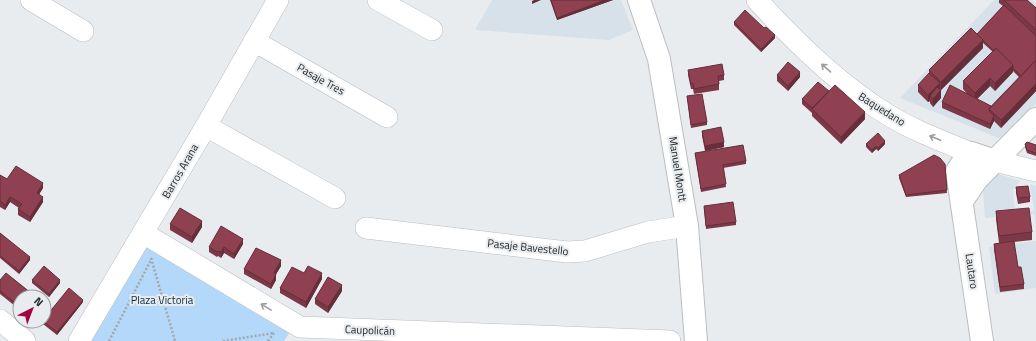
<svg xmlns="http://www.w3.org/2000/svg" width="1036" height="341" font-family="'Titillium Web',sans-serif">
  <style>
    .built { fill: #d7e1ea }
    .park { fill: #b4d8f9 }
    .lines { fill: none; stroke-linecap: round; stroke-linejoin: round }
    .minor-casing { stroke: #babec1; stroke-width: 22 }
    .major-casing { stroke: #babec1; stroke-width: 24 }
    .path { stroke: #a3a7a9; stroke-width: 2.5; stroke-dasharray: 2 2; stroke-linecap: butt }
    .minor { stroke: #fff; stroke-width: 21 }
    .major { stroke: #fff; stroke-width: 22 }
    .wall { fill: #7c3846; fill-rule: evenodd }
    .shaded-wall { fill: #652e39 }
    .building { fill: #904151; stroke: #652e39 }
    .oneway { stroke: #9c9d9e }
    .labels { text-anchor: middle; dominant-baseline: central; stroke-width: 4; stroke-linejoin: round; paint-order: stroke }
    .street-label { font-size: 11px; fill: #242627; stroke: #e8ecef }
    .park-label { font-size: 11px; fill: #102c43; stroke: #e8ecef }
  </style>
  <rect width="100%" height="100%" fill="#e8ecef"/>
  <path class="built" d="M492 0H621L633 30 609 40 475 30Z
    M994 0H1032L1036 3V104L1001 139 900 98Z
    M998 174 1020 181 1013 190 1015 211H1034L1030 184 1036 186V229L1034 214 985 218 983 190Z
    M1036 241V288L995 294 989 247Z"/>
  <path class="park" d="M147 241 290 332 284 341H91Z"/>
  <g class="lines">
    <g class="minor-casing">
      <path id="minor" d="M31 0 83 31
        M378 0 432 30
        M757 0C795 42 837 83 885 113 912 130 942 141 971 153
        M254 41 387 117
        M206 126 335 198
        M995 161 1036 171
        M366 228 567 252 585 251 648 232 687 226
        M143 233 300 327 670 341
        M0 320 25 341
        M79 341 206 126 278 0"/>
    </g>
    <g class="major-casing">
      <path id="major" d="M639 0 659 59 687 226 696 341
        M962 201 977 179 1036 119
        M982 341 957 171 963 162 971 153 995 161"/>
    </g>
    <path class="path" d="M151 258 175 341
      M109 341 152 258
      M223 341 274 333
      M268 341 274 333 272 332"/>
    <use href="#minor" class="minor"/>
    <use href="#major" class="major"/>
  </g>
  <path class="wall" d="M550 0H613L557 20Z
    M999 0H1027L1036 8V91L1001 128 994 121 990 129 942 108V102L968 95 963 89V81L993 52 983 43V48L941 90 940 89 941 98 933 107 930 103V101L928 102 918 92V85L929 74V70L977 34 1003 6 999 3ZM1013 71 1019 77 991 106 977 99 990 86 995 91 1013 72Z
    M734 22 775 38 761 52 734 25Z
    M688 70 724 75V80L719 81V90L694 94 693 89H691L688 75Z
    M777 75 800 77 788 91 777 81Z
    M829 91 865 119 841 144 812 116V113L802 104V99Z
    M687 96 707 122V125L691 128Z
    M702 131 724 147 705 151 702 136Z
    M866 144H885L878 151 876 149 872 153 866 147Z
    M1025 144 1036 145V156L1027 153 1025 147Z
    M695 153 746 161V164L723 168 726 187 701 192Z
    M945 164 947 193 906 197 899 178V175Z
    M0 175 7 179 43 188 39 194 43 202 30 222 18 215V209L19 208 10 202 5 210 0 207Z
    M1016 187 1030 197V202L1018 204 1016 193Z
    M704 206 736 222V225L706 229Z
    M996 211 1032 232V240L1014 242 1018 267 1024 284V289L1000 292 994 249V244L999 243 996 219Z
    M170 224 202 227 192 243 170 230Z
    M0 233 30 260 19 274 0 258Z
    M243 244 234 259 224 253 221 258 218 256 217 257 209 252V247Z
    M281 266 276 274V280L271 289 244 274V269Z
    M304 273 322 279 306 308 280 293V288Z
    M0 280 20 297V310L0 294Z
    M32 280 60 283 49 297 32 283Z
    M342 291 328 313 315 304V299Z
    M83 302 57 335 43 324V321Z"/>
  <path class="shaded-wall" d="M534 0H541L532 4V1Z
    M605 0H613L557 20V18Z
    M775 35V38L761 52V49Z
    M983 40V48L941 90V82Z
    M1013 65V72L995 91V83Z
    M800 72V77L788 91V86Z
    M990 78V86L975 101V93Z
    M940 83V91L930 96V101L928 102V95Z
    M1036 84V91L1001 128V120Z
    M941 90V98L933 107V99Z
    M865 112V119L841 144V137Z
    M994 116V121L990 129V124Z
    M885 141V144L878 151V148Z
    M724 142V147L705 151V146Z
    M876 146V149L872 153V150Z
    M43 183V188L37 198V193Z
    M10 197V202L5 210V205Z
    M43 197V202L30 222V217Z
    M202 221V227L192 243V237Z
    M243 239V244L234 259V254Z
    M224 247V253L221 258V252Z
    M30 257V260L19 274V271Z
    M281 260V266L275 276 276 274V280L271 289V284L274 273Z
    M322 273V279L306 308V302Z
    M60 280V283L49 297V294Z
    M342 285V291L328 313V307Z
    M83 300V302L57 335V332Z"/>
  <path class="building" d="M551 0H605L557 18Z
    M1004 0H1027L1036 8V30Z
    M1004 5 1036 36V60L1021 76 1013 68V65L996 48 994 51 977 34Z
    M745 10 764 28 766 27 775 35 761 49 734 22Z
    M971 28 983 40 941 82 929 70Z
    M996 48 1013 65 995 83 990 78 975 93 963 81Z
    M1036 60V84L1001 120 989 109Z
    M788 62 800 72 788 86 777 75Z
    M722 64 724 75 718 76 719 84 694 89 693 83 691 84 688 70Z
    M929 73 940 83 928 95 918 85Z
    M818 82 829 91 812 108 802 99Z
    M835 85 865 112 841 137 812 109Z
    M950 85 991 106 989 109V111L994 116 990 124 942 102Z
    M937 87 941 90 933 99 930 96Z
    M702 94 707 122 691 125 687 96Z
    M721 127 724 142 705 146 702 131Z
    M878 133 885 141 878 148 876 146 872 150 866 144Z
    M1027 142 1036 145V153L1027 150 1025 144Z
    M743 145 746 161 723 165 726 184 701 189 695 153Z
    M934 155 940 158 945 164 947 190 906 195 899 175Z
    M16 166 43 183 37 193 43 197 30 217 18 209 22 204 10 197 5 205 0 201V175L7 179Z
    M1028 186 1030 197 1018 198 1016 187Z
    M733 202 736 222 706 226 704 206Z
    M180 208 202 221 192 237 170 224Z
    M1029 208 1032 232 999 236 996 211Z
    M221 226 243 239 234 254 224 247 221 252 218 251 217 252 209 247Z
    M0 233 30 257 19 271 0 256Z
    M1014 241 1018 267H1021L1024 284 1000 287 994 244Z
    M256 248 281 260 274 273 276 274 271 284 244 269Z
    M44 266 60 280 49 294 32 280Z
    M308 266 322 273 306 302 280 288 292 267 304 273Z
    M6 273 36 297H20V307L0 291V280Z
    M328 277 342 285 328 307 315 299Z
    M69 288 83 300 57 332 43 321H44V319Z"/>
  <defs><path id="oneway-shaft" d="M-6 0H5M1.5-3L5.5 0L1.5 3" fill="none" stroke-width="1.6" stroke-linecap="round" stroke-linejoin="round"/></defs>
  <g class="oneway">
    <use href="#oneway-shaft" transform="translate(826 68) rotate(-139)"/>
    <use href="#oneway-shaft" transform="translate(935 138) rotate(-157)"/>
    <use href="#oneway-shaft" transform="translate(266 307) rotate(-149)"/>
  </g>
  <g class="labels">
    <g class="street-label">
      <text transform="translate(321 79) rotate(29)">Pasaje Tres</text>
      <text transform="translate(882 109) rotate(32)">Baquedano</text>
      <text transform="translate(678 169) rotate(81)">Manuel Montt</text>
      <text transform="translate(180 171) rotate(-60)">Barros Arana</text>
      <text transform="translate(528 247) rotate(6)">Pasaje Bavestello</text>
      <text transform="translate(972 271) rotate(82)">Lautaro</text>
      <text transform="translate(370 330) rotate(2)">Caupolicán</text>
    </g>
    <g class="park-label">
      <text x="162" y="300">Plaza Victoria</text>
    </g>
  </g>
  <g transform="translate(32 309) rotate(42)"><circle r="19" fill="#e8ecef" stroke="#9a9d9f"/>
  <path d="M0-3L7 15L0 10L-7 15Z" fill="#a20541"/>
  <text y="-6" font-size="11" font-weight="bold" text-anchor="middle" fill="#242627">N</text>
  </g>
</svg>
